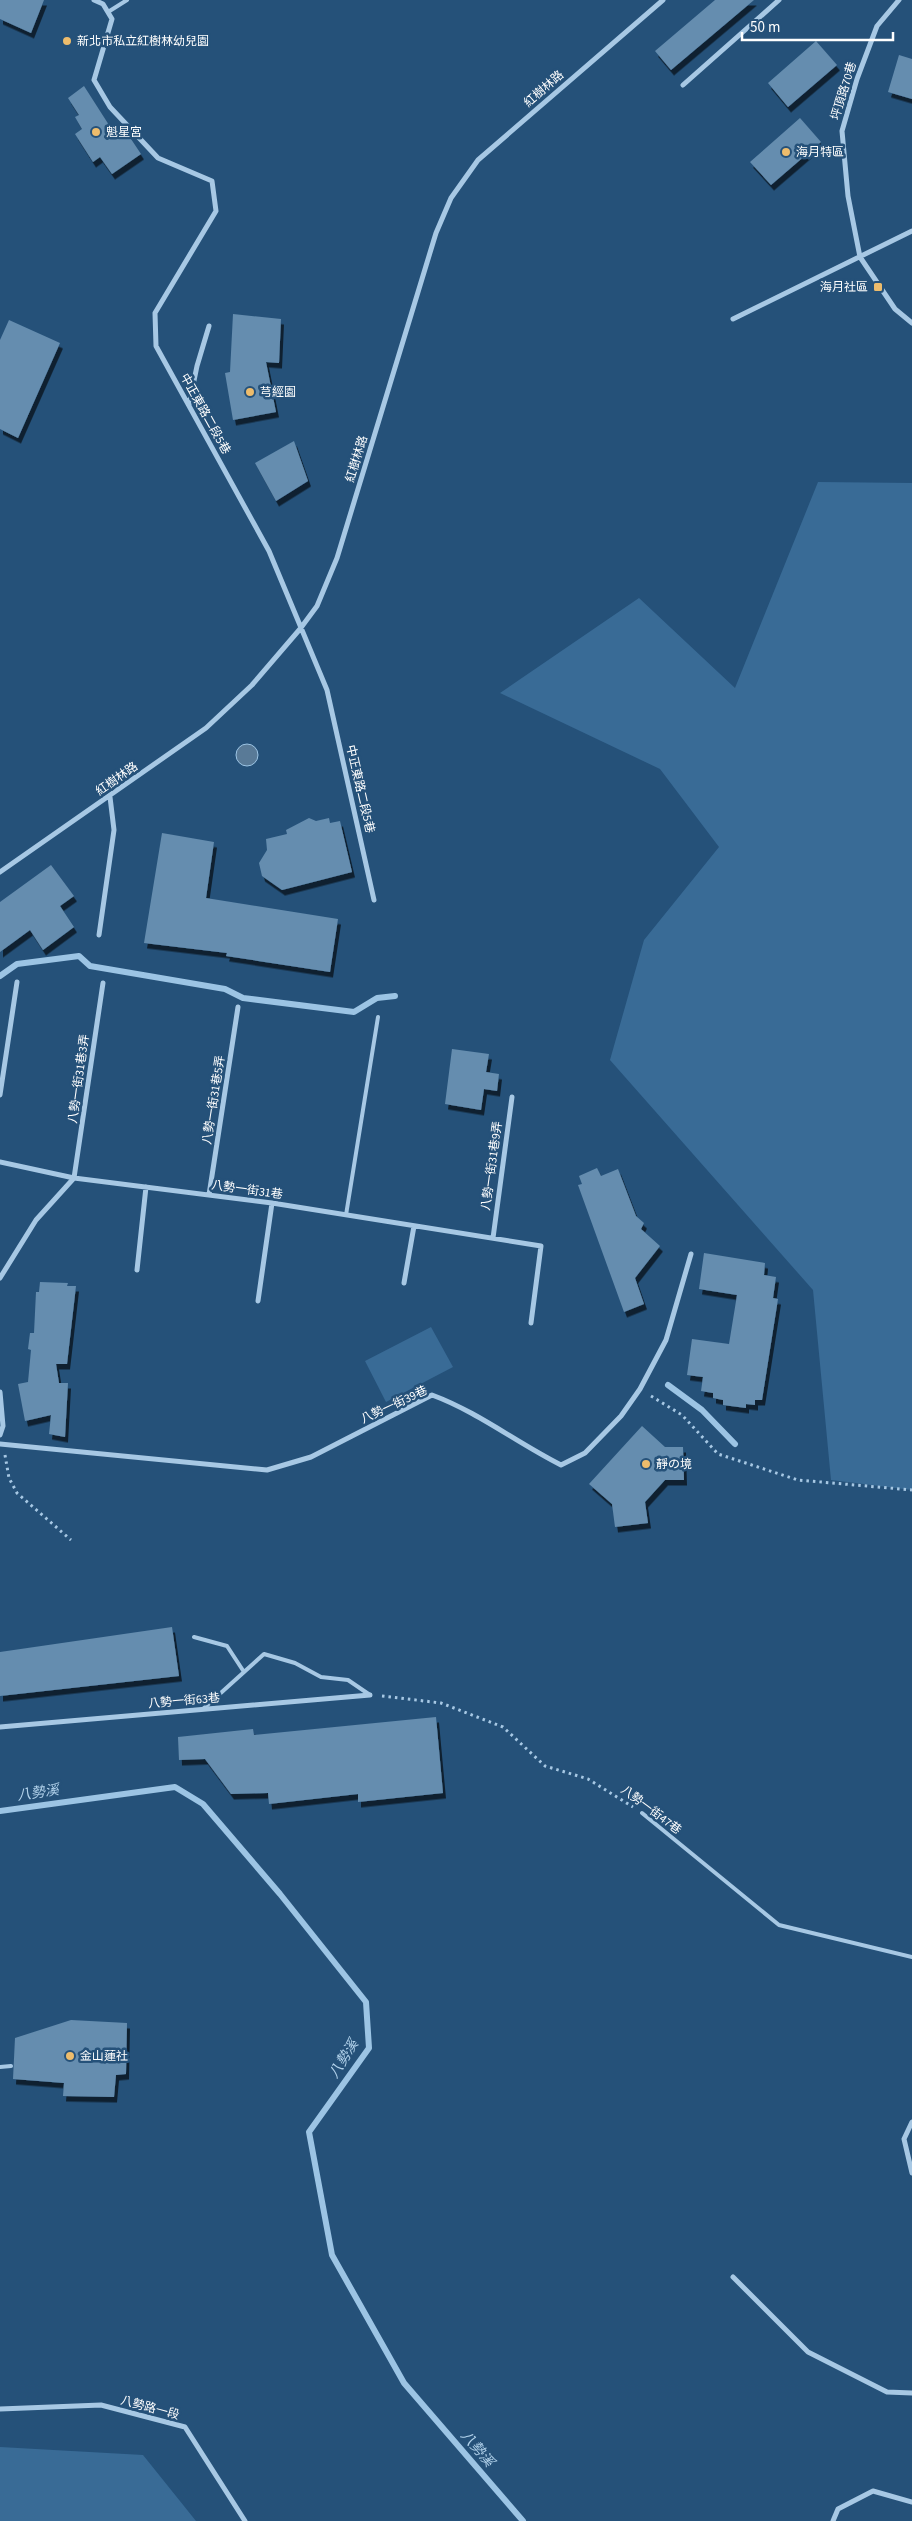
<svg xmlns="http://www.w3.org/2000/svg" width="912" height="2521" font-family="'Source Sans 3','Noto Sans TC','Noto Sans JP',sans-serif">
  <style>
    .green { fill: #396b96 }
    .water { fill: #597a97; stroke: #9cc4e4 }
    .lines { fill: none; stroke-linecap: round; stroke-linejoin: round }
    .stream { stroke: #9cc4e4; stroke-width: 6 }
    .building { fill: #658daf; filter: url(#shadow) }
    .path { stroke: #a7c8e4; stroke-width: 3; stroke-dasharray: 2.5 4; stroke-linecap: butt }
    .service { stroke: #a7c8e4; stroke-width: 4 }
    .minor { stroke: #a7c8e4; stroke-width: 5 }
    .poi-dot { fill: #edbc6c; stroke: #255179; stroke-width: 2 }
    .labels { text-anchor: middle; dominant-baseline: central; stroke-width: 5; stroke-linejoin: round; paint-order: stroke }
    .poi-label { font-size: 12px; fill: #fff; stroke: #255179; text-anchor: start }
    .street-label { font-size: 12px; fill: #fff; stroke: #255179 }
    .water-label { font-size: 14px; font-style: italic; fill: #b2d2eb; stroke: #255179 }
  </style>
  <defs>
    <filter id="shadow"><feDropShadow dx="3" dy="5.5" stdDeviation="0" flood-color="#0009"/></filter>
  </defs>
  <rect width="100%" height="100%" fill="#255179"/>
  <path class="green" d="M818 482 912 483V1490L831 1480 813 1290 610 1060 644 940 719 847 660 769 500 693 639 598 735 688Z
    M431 1327 453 1367 386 1402 365 1361Z
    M0 2447 143 2455 196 2521H0Z"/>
  <path class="water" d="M236 755a11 11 0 1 1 22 0a11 11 0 1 1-22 0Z"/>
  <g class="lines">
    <path class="stream" d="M0 976 17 964 79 956 90 966 225 989 243 998 354 1012 377 998 395 996
      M668 1385 702 1410 735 1444
      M0 1811 175 1787 203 1804 280 1894 366 2002 369 2048 309 2132 332 2255 404 2383 523 2521"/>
  </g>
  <path class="building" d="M0 0H44L31 33 0 19Z
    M715 0H754L671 70 655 51Z
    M816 41 837 65 788 107 768 83Z
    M899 55 912 59V99L888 92Z
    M84 86 116 136 125 130 141 154 112 174 100 157 93 162 75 134 82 129 75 117 79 115 68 98Z
    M800 118 821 142 771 185 750 162Z
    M233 314 281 319 279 363 266 362 276 412 233 420 225 373 230 372Z
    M9 320 60 343 18 438 0 429V340Z
    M294 441 308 481 276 501 255 463Z
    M309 818 316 821 329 818 330 823 340 821 352 872 282 890 262 876 259 863 267 850 266 839 287 834 286 830Z
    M162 833 214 842 206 898 338 919 330 972 226 956 227 953 144 943Z
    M51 865 74 896 60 906 74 927 43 950 30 930 0 952V902Z
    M452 1049 489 1054 486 1072 499 1074 497 1091 484 1089 481 1110 445 1104Z
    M597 1168 601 1176 618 1169 636 1216 644 1223 641 1229 660 1246 635 1278 644 1304 624 1312 578 1185 582 1184 579 1176Z
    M704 1253 765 1263 764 1275 776 1277 773 1298 778 1299 762 1400H755V1405L746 1404V1408L723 1405V1400L713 1398V1393L701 1391 703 1377 687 1375 692 1339 729 1344 737 1295 699 1289Z
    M40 1282 68 1283 67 1286H76L67 1364H56L59 1383H68L65 1437 49 1434 51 1415 25 1421 18 1384 28 1382 31 1350 28 1349 30 1333H34L36 1292H39Z
    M642 1426 665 1447H683L684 1480H665L645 1502 648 1523 615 1527 612 1504 589 1484Z
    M172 1627 179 1676 0 1696V1652Z
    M436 1717 443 1793 358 1802V1794L269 1804 268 1793 231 1794 205 1759 179 1760 178 1737 253 1729 254 1735Z
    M71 2020 127 2023 126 2074 116 2075 114 2097 63 2096 64 2083 13 2079 15 2038Z"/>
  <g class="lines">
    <path class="path" d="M651 1396 682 1415 718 1454 798 1480 912 1490
      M5 1455 9 1478 17 1493 71 1540
      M382 1696 441 1703 503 1727 545 1766 588 1779 633 1807"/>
    <path class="service" d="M108 12 127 0
      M346 1215 378 1017
      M194 1637 227 1646 244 1672
      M203 1709 264 1654 295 1663 321 1677 348 1680 370 1695
      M642 1813 779 1925 912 1957
      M0 2067 11 2066"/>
    <path class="minor" d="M94 0 103 4 112 19 94 80 110 107 158 158 212 181 216 211 155 313 156 346 269 551 327 690 374 900
      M899 0 877 26 857 79 842 131 848 196 860 257 895 309 912 323
      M683 85 779 0
      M733 319 912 231
      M189 405 197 366 209 326
      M0 872 206 728 252 685 300 629 317 606 337 558 436 233 451 198 478 160 663 0
      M99 935 114 830 110 797
      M0 1095 17 982
      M0 1162 74 1178 103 983
      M209 1195 238 1007
      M493 1238 512 1097
      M137 1270 146 1187
      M0 1278 36 1220 74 1178 272 1203 541 1246 531 1323
      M404 1283 414 1226
      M258 1301 272 1203
      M0 1392 3 1426 0 1435
      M0 1444 267 1470 311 1457 432 1395C478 1412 517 1443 561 1465L585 1453 621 1416 640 1389 666 1340 691 1254
      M0 1727 370 1695
      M912 2122 904 2139 912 2173
      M733 2277 808 2352 887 2392 912 2393
      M0 2409 101 2405 185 2427 245 2521
      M833 2521 838 2509 873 2491 912 2502"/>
  </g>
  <g class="poi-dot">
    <circle cx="67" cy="41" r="5"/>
    <circle cx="96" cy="132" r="5"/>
    <circle cx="786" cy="152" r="5"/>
    <rect x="873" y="282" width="10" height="10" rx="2.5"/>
    <circle cx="250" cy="392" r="5"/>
    <circle cx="646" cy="1464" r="5"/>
    <circle cx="70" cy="2056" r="5"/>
  </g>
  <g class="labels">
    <g class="poi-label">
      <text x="77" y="41">新北市私立紅樹林幼兒園</text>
      <text x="106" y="132">魁星宮</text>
      <text x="796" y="152">海月特區</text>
      <text x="868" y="287" text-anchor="end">海月社區</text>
      <text x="260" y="392">芎經園</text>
      <text x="656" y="1464">靜の境</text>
      <text x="80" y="2056">金山蓮社</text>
    </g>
    <g class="street-label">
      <text transform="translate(544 89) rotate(-41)">紅樹林路</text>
      <text transform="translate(844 91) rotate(-73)">坪頂路70巷</text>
      <text transform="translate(205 414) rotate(61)">中正東路二段5巷</text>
      <text transform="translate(357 459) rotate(-73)">紅樹林路</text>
      <text transform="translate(117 779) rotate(-35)">紅樹林路</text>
      <text transform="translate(360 789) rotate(77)">中正東路二段5巷</text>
      <text transform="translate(79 1079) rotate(-82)">八勢一街31巷3弄</text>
      <text transform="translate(214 1100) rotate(-81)">八勢一街31巷5弄</text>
      <text transform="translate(492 1166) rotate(-82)">八勢一街31巷9弄</text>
      <text transform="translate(247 1190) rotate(8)">八勢一街31巷</text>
      <text transform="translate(394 1405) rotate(-25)">八勢一街39巷</text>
      <text transform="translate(184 1701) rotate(-5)">八勢一街63巷</text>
      <text transform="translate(651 1810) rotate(37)">八勢一街47巷</text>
      <text transform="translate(150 2408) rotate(15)">八勢路一段</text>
    </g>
    <g class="water-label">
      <text transform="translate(38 1793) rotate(-8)">八勢溪</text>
      <text transform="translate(344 2059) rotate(-58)">八勢溪</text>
      <text transform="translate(477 2449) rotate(49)">八勢溪</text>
    </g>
  </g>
  <path d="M742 32v8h151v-8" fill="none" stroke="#ffffff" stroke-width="2.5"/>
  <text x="750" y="32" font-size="15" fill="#ffffff" stroke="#255179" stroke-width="4" paint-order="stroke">50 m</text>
</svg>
